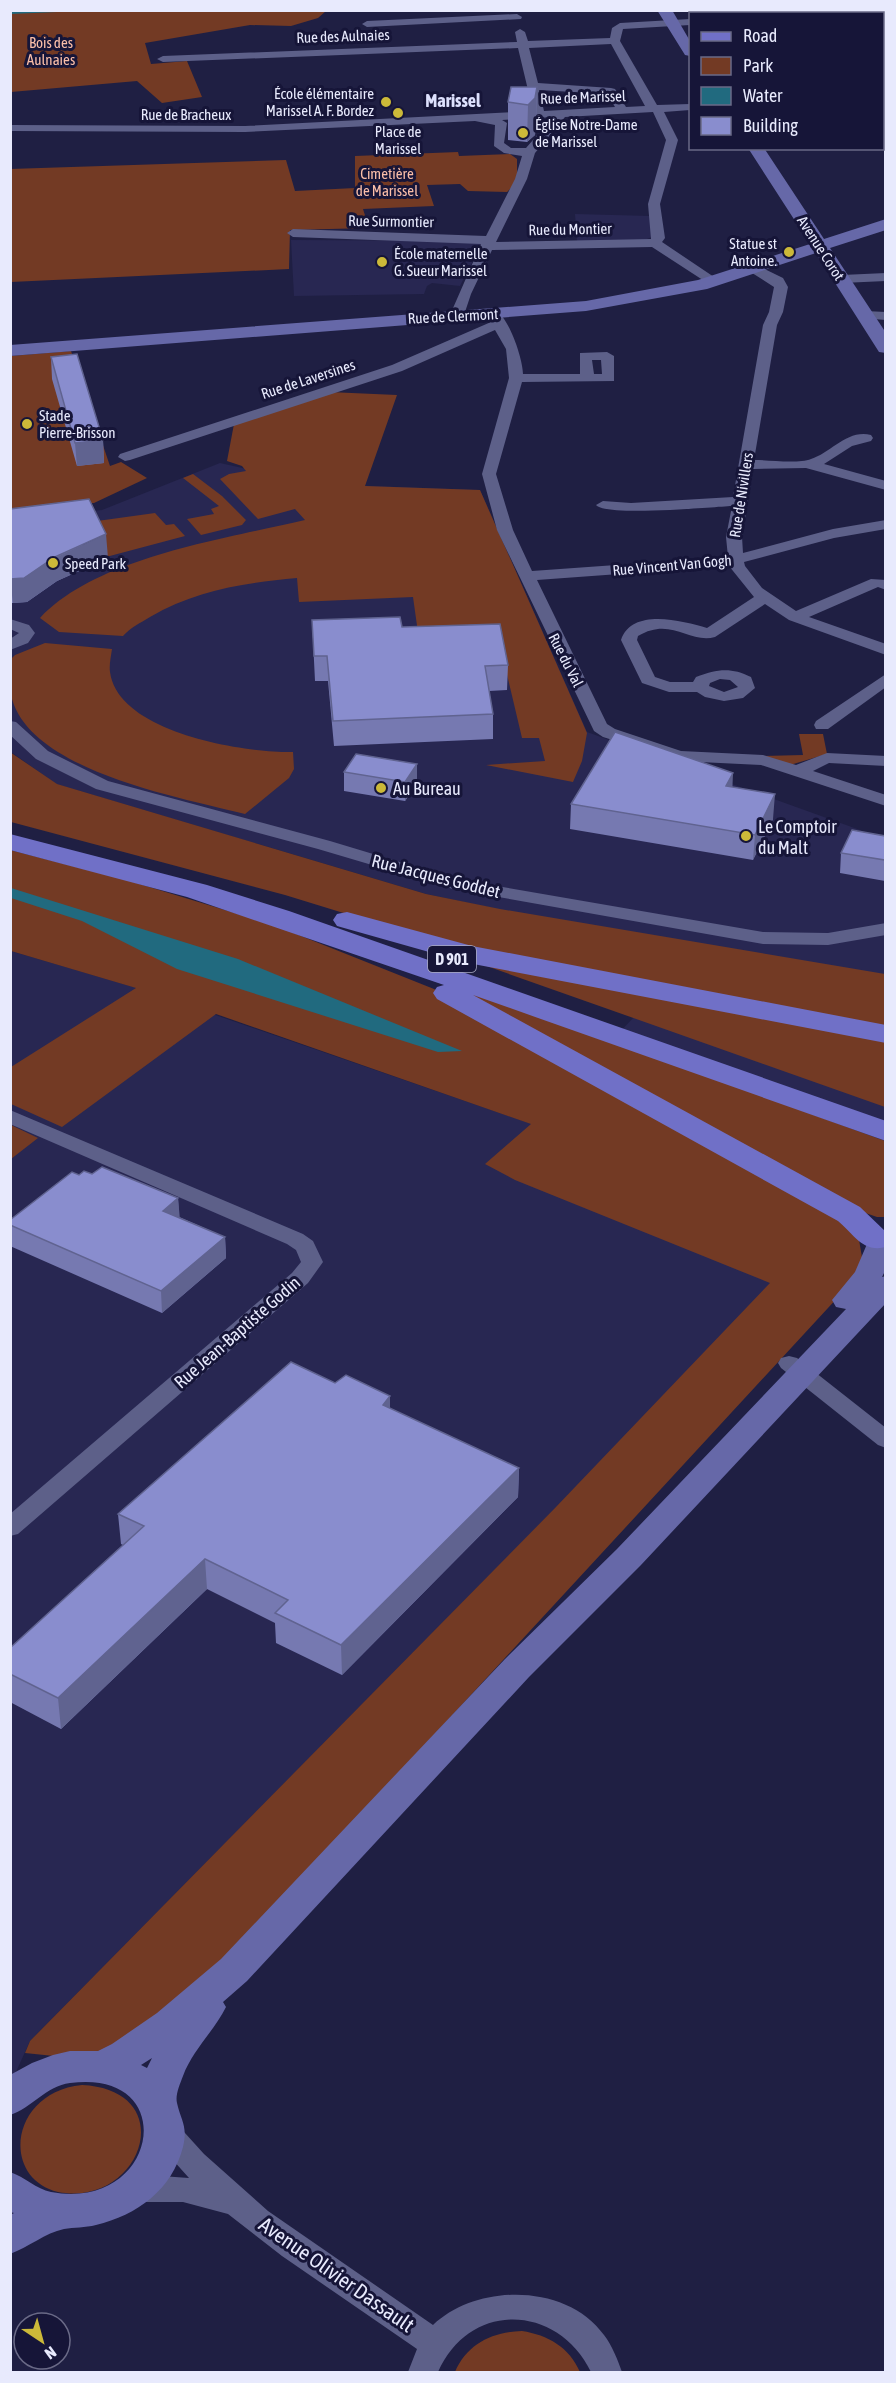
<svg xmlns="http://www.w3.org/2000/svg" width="896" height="2383" font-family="'Asap Condensed',sans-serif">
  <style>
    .built { fill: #282752 }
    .green { fill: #733a24 }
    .water { fill: #216a7f }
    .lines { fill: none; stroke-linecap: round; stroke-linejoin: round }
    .stream { stroke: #216a7f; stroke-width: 4 }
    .street { fill: #5d6089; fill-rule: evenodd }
    .secondary { fill: #6668a8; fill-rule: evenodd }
    .primary { fill: #7070c7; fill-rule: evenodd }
    .wall { fill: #7679b1 }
    .shaded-wall { fill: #606390 }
    .building { fill: #898dce; stroke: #606390; stroke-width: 1.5 }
    .poi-dot { fill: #ccb939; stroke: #161538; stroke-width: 2 }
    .labels { text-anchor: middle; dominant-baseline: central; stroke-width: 6; stroke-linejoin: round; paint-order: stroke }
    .far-street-label { font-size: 15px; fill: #e8eafd; stroke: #161538 }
    .far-park-label { font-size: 15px; fill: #fabea8; stroke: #161538 }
    .far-poi-label { font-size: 15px; fill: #e8eafd; stroke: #161538; text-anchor: start }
    .shield { fill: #161538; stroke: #a9aac2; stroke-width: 1.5 }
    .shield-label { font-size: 16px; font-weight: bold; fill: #e8eafd }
    .far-quarter-label { font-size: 18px; font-weight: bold; fill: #dde0fd; stroke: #161538 }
    .poi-label { font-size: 18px; fill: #e8eafd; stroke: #161538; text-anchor: start }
    .street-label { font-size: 18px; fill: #e8eafd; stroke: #161538 }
    .near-street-label { font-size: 21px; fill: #e8eafd; stroke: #161538 }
  </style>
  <rect width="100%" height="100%" fill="#1f1f43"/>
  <path class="built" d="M575 214 651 216 652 237 642 241 577 243Z
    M291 240 483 241 460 286 432 283 427 286 424 294 294 296Z
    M220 463 315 484 480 490 587 732 885 839V1174L30 2041 11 2083V951L137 988 532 1124 697 951 426 894 56 784 11 752V520L102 510Z"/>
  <path class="green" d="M11 11 16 10 326 11 318 18 291 26 250 25 145 43 151 64 187 61 202 97 162 103 137 81 11 92Z
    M458 152 459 156 510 154 517 159V182L507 192 468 191 460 184 427 185 434 206 363 209 369 228 290 230 289 269 11 282 10 169 286 160 295 191 355 188V156Z
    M71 351 110 466 121 462 147 478 94 503 11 510V356Z
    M329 392 397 395 365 486 480 490 587 733 582 761 573 782 486 765 545 761 539 738H522L500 645 420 647 413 597 299 602 297 578C244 583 196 590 150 617 140 623 130 628 123 636L59 632 40 618C97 557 225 539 305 520L295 509 258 519 220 479 229 474 246 471 242 466 227 461 234 424Z
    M193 474 222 496 246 520 242 525 201 535 187 519 214 514 211 509 219 506 183 478Z
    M155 513 166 525 174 524 185 536 106 557 90 522Z
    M45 643 112 649C111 656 109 665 110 672 118 733 245 753 293 752L294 769 289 778 245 814C182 798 41 773 14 705 8 691 10 674 11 659L15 655Z
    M799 734H823L827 754 790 765 763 756 803 755Z
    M10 752 57 784 426 894 500 909 885 974V1029L454 947 285 895 11 822Z
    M10 850 123 879 271 924 434 989 844 1216 858 1234 864 1269 206 1982 116 2051 54 2056 25 2053 30 2041 555 1508 770 1283 515 1180 485 1164 531 1124 216 1014 62 1127 11 1104V1067L136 988 11 951Z
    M461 957 885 1037V1107Z
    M455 984 885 1141V1217H877L851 1208 450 989Z
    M11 1125 38 1138 11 1159Z
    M82 2085C182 2090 142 2208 58 2192 0 2178 10 2092 82 2085Z
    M522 2331C548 2335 569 2347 580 2372H455C467 2344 492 2332 522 2331Z"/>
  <path class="water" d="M11 888 238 959 462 1051 438 1052 177 969 82 921 11 898Z"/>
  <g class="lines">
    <path class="stream" d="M10 12 57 10"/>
    <path class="street" d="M517 14 522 17 521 19 367 27 362 24 367 21Z
      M690 19V25L623 29 620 41 657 105 690 104V110L664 112 678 140 660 204 665 238 662 242 717 279V285L712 286 652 247 492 250 471 294 464 315 457 319 450 315 481 244 293 237 287 233 293 229 486 236 515 179 522 156 504 153 494 146 495 125 475 121 245 132 10 131V125L245 126 533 111 518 48 163 62 157 59 163 56 517 42 515 32 520 29 525 32 528 41 610 38 612 28 620 23ZM611 44 645 106 626 107 615 89 611 88 538 83 529 48ZM539 90 607 94 615 107 544 111ZM653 112 666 140 648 204 651 239 496 242 527 179 535 153 565 117ZM553 117 526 148H511L504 143 507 123 502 120Z
      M882 30H886V36H882Z
      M882 83H886V94H882Z
      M754 264 783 278 788 287 783 312 777 325 754 460C769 460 798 464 811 459 831 453 847 429 871 435L873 438 871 441 852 446 824 464 886 481V490L806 468 753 469 742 537 743 553 833 529 886 520V529L834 538 744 562 745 566 762 588 796 611 871 579 886 580V590L878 587 809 617 886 644V655L789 620 765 604 715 637C689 644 671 616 638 636L637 640 655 677 670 682H693L696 677C717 669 731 667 751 677L755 688 743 698 724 701 705 697 697 692H669L642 683 621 640C632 607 683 621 707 628L754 597 729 566 537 580 607 724 615 729 681 751 763 755 796 765 827 753 886 756V766L829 763 813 771 886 795V806L761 765 679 761 603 737 594 731 497 530 482 474 509 378 506 349 495 330 402 371 130 460 125 461 118 457 120 454 392 365 491 322 487 314 494 310C508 314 523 359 523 374H580V353L607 352 614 356V381L522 382 496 474 513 530 532 571 728 557 726 537 732 506C710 507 607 517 596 505L603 501 631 503 733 497 763 325 769 312 774 287 749 271 748 268ZM592 360H601L602 374H594ZM720 679 730 680 738 687 724 692 709 686 710 683Z
      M886 273V281L842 283 836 279 842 275Z
      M865 311 886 312V320L860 318 858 315Z
      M10 619 29 625 35 633 28 643 10 650V639L19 633 10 629Z
      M886 674V687L828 729H816L814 725 816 721Z
      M10 721 16 722 48 751 108 781 330 841 456 879 763 932 828 933 886 923V935L828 945 763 944 453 889 318 849 96 789 36 759 10 735Z
      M10 1110 303 1234 313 1241 323 1262 308 1283 18 1534 10 1536V1514L292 1273 301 1262 296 1250 287 1244 10 1124Z
      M789 1356 797 1358 886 1428V1448L878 1445 781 1368 778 1363 781 1358Z
      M165 2119 175 2122 204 2154 268 2211 433 2325C477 2283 567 2283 604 2335 612 2345 618 2361 622 2372H591C558 2304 470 2300 438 2372H408L417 2349 282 2256 228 2214 183 2202H135L124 2198 120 2189 124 2180 147 2175 189 2178 155 2140 150 2131 155 2122Z"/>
    <path class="secondary" d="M657 10H672L690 41V56L685 55Z
      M748 148H764L824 239 886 219V230L830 248 886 333V353L879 352 816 253 707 289 586 311 10 356V345L586 301 698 280 810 244Z
      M877 1241 886 1243V1269L882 1277 886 1276V1303L641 1565 529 1677 247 1981 223 2002 226 2007C214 2031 192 2051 183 2076 180 2084 175 2095 177 2103 181 2121 188 2126 183 2147 172 2190 137 2215 96 2225 85 2228 74 2227 64 2229 45 2233 29 2247 10 2254V2215L14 2213 10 2212V2172C25 2177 36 2189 51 2192 159 2212 182 2068 70 2083 46 2086 32 2108 10 2115V2075L32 2063 53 2055 70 2051H98L112 2044 157 2013 221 1959 505 1659 617 1549 846 1309 836 1307 832 1300 855 1272 867 1244ZM152 2058 147 2068 141 2065Z"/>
    <path class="primary" d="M10 834 207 885 289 911 886 1121V1141L473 995 860 1207 886 1232V1247C862 1253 854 1234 838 1221L437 999 433 993 437 987 444 985 187 897 10 850Z
      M347 912 472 946 886 1025V1043L468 963 337 926 333 920 337 914Z"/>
  </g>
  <path class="wall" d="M537 87 536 124 535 135 527 142 508 140V102Z
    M51 357 103 440 104 463 77 466 52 379Z
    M10 509 108 558 57 581 27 602 13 603H10Z
    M312 620 402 627 508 665 507 690 489 691 493 714V739L334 746 328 681H315Z
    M417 764V784L405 801 344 791V772Z
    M732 787 773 819 753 860 570 829 571 804Z
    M885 836V881L840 873 841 853Z
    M92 1174 178 1198 179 1217 225 1237 226 1258 162 1313 10 1246V1220L79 1175Z
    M335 1383 519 1468 518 1497 342 1675 276 1643 275 1623 207 1589 61 1729 10 1702V1648L123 1545 121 1544 118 1514Z"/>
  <path class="shaded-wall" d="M537 87 536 124 535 135 527 142 528 105Z
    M103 440 104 463 77 466 75 443Z
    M106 534 108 558 57 581 27 602 13 603 10 579Z
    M417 764V784L405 801V782Z
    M733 773 732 798 726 786Z
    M775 794 773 819 753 860 755 835Z
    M178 1198 180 1220 163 1211Z
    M225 1237 226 1258 162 1313 161 1291Z
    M390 1396V1426L383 1405Z
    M519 1468 518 1497 342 1675 341 1645Z
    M205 1559 207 1589 61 1729 58 1698Z"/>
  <path class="building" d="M511 87H537L535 98 528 105 508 102Z
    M77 354 103 440 75 443 51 357Z
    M89 499 106 534 55 557 24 578 10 579V509Z
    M400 617 402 627 500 624 508 665 485 666 493 714 333 721 327 656H314L312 620Z
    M615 732 733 773 726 786 775 794 755 835 571 804Z
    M356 754 417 764 405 782 344 772Z
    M852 830 885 836V860L841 853Z
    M102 1167 178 1198 163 1211 225 1237 161 1291 10 1225V1220L72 1172 79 1175 84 1171 92 1174Z
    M291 1362 335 1383 346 1375 390 1396 383 1405 519 1468 341 1645 275 1613 288 1600 205 1559 58 1698 10 1674V1648L144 1526 118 1514Z"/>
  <g class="poi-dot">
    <circle cx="386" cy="102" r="6"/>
    <circle cx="398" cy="113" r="6"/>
    <circle cx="523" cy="133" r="6"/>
    <circle cx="789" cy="252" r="6"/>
    <circle cx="382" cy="262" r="6"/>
    <circle cx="27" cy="424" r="6"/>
    <circle cx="53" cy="563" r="6"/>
    <circle cx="381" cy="788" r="6"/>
    <circle cx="746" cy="836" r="6"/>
  </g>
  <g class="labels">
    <g class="far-street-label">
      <text transform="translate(343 36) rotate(-2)">Rue des Aulnaies</text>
      <text transform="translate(583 97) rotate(-2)">Rue de Marissel</text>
      <text x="186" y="114">Rue de Bracheux</text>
      <text transform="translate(391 221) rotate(1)">Rue Surmontier</text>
      <text transform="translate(570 229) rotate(-1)">Rue du Montier</text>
      <text transform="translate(821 248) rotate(57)">Avenue Corot</text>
      <text transform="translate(453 316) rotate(-3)">Rue de Clermont</text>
      <text transform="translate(308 379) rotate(-18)">Rue de Laversines</text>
      <text transform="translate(741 495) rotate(-81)">Rue de Nivillers</text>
      <text transform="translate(672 565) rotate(-5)">Rue Vincent Van Gogh</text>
      <text transform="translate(566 660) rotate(63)">Rue du Val</text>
    </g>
    <g class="far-park-label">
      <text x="51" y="42">Bois des<tspan x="51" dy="17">Aulnaies</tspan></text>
      <text x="387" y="173">Cimetière<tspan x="387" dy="17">de Marissel</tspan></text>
    </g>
    <g class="far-poi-label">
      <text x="374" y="93" text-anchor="end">École élémentaire<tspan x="374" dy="17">Marissel A. F. Bordez</tspan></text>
      <text x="535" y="124">Église Notre-Dame<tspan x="535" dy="17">de Marissel</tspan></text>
      <text x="398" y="131" text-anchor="middle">Place de<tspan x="398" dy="17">Marissel</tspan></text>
      <text x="777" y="243" text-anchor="end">Statue st<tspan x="777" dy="17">Antoine.</tspan></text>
      <text x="394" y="253">École maternelle<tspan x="394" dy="17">G. Sueur Marissel</tspan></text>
      <text x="39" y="415">Stade<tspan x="39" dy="17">Pierre-Brisson</tspan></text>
      <text x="65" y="563">Speed Park</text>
    </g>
    <rect class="shield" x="428" y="946" width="48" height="26" rx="4.5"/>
    <g class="shield-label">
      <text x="452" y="959">D 901</text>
    </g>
    <g class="far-quarter-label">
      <text x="453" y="100">Marissel</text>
    </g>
    <g class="poi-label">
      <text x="393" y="788">Au Bureau</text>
      <text x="758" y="826">Le Comptoir<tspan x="758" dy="21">du Malt</tspan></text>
    </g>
    <g class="street-label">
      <text transform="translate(436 876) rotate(14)">Rue Jacques Goddet</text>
      <text transform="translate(237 1332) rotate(-41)">Rue Jean-Baptiste Godin</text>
    </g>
    <g class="near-street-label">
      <text transform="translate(337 2274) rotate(35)">Avenue Olivier Dassault</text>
    </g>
  </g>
  <rect width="896" height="2383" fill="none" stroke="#e8eafd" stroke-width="24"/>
  <rect x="689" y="12" width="195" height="138" fill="#161538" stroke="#6a6a87" stroke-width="1.5"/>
  <rect x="701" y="32" width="30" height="9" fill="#7070c7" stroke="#6a6a87" stroke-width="1.5"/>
  <text x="743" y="42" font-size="18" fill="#e8eafd">Road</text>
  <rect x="701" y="57" width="30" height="18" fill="#733a24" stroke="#6a6a87" stroke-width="1.5"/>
  <text x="743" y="72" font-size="18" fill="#e8eafd">Park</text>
  <rect x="701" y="87" width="30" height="18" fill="#216a7f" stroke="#6a6a87" stroke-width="1.5"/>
  <text x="743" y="102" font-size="18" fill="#e8eafd">Water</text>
  <rect x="701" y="117" width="30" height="18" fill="#898dce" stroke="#6a6a87" stroke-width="1.5"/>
  <text x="743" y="132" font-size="18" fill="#e8eafd">Building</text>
  <g transform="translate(42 2341) rotate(144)"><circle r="28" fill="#161538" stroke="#6a6a87" stroke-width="1.5"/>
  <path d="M0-4.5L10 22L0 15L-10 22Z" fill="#ccb939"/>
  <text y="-9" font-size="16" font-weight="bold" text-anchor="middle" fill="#e8eafd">N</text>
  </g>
</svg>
